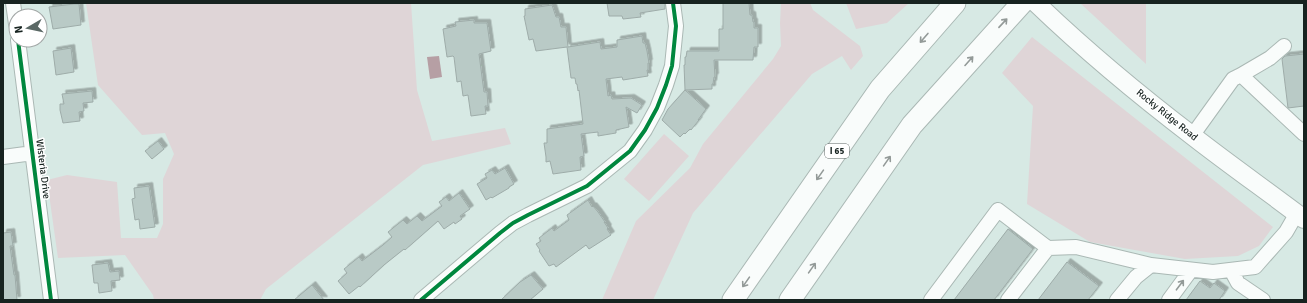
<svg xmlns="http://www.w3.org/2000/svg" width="1307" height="303" font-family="Signika,sans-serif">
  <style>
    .green { fill: #dfd5d7 }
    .water { fill: #b69fa4 }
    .building { fill: #b9cac6; stroke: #9eaca9; filter: url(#shadow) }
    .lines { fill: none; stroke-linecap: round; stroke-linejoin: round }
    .minor-casing { stroke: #aab8b4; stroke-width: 16 }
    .major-casing { stroke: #aab8b4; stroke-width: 20 }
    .highway-casing { stroke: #aab8b4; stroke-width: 23 }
    .minor { stroke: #f9fcfb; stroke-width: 14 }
    .major { stroke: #f9fcfb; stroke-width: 18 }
    .highway { stroke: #f9fcfb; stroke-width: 21 }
    .cycleway-casing { stroke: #fff; stroke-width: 6 }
    .cycleway { stroke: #00873e; stroke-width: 4 }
    .oneway { stroke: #939a98 }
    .labels { text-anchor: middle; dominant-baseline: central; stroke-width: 3; stroke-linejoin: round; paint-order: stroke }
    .shield { fill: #fff; stroke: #5d6563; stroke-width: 1 }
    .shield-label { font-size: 9px; font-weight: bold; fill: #172320 }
    .street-label { font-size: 10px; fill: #172320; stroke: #fff }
  </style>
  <defs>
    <filter id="shadow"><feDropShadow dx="3.5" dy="-3.5" stdDeviation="0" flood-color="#0004"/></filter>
  </defs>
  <rect width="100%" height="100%" fill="#d7e9e4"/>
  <path class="green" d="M86 3H411L417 90 432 141 505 128 511 144 423 165 266 289 260 300H154L153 295 125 255 58 258 47 180 67 175 117 182 121 238H157L163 224V179L174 154 165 133 142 135 98 85Z
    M781 3H810L813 10 860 46 863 56 851 70 842 56 812 74 693 213 653 300H602L636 221 690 168 703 144 773 59 781 46 780 23Z
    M846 3H909L887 23 856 29Z
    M1080 3H1146V64Z
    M1032 37 1273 227 1259 246 1238 256 1185 259 1090 242 1027 204 1033 106 1002 73Z
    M664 134 689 156 649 201 624 179Z"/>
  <path class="water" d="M439 56 442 77 430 79 427 57Z"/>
  <path class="building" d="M607 3H665V9L640 13 641 17 623 19 622 16H609Z
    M723 3H749L750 15H752L753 22H754V28H758V47H754L753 60H714L715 77H714L713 84H712V89L685 90 684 65H685V57H686L687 51H719V29H723Z
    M74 4H79L81 25 53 29 49 7Z
    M552 5 556 17H559L561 27H566L568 47 600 42 601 49 617 47V40L642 36 643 43H645L647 51 649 63H648V70H647L648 76 623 80 622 77 606 79 608 96 611 95 612 99 631 98 642 105 637 113 626 107 629 127 616 130V133L598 136V132L581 134 584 156 580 157 581 170 553 174 550 161 546 162V157L544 143H547V129L583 124 579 90 578 91 577 84H576L575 78H571L567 47 536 51 533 39 529 40 524 16H525V9Z
    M474 20V23H487L491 51 479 54 484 92H487L488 106H485L486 114 471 116 468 95 463 96 461 81 457 82 454 57 453 56 447 57 443 29 456 26 455 22Z
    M71 48 74 72 56 75 53 51Z
    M1304 54V106L1288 108 1282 59 1285 56Z
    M685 90 706 109 698 120H699L691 130 690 129 685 134 684 133 680 137 662 120 668 109Z
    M92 91 93 102 83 103 84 111 79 112 80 121 63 123 60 110V104H64L62 94Z
    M158 141 164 149 152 159 145 151Z
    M505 168 514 184 509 187V188L492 198 491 197 486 200 477 184 487 178 485 174 492 170 495 174Z
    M149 186 155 227 140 229 139 219 135 220 132 199 135 198 134 188Z
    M459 193 470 209 460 216 462 219 455 224 454 222 444 229 438 221 405 250 404 249 384 265 360 287 359 286 349 294 338 281 347 273 344 269 359 257 362 261 383 245 392 237 388 232 403 220 407 224 417 216 422 221 442 206 439 202 446 197 449 201Z
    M588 200 592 207 593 206 598 212 605 222H604L608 228 607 229 611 235 589 249 586 245 556 267 554 264 549 266 539 251 540 250 536 244 541 241 539 238 552 228 554 231 569 220 567 215Z
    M1008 229 1033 249 994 300H954Z
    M11 232 13 246H10L14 275H15L17 300H3V233Z
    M1067 262 1099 286 1088 300H1038Z
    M108 263 110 272 119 271 120 280 111 281 112 291 99 293 98 283H94L92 265Z
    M531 275 543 289 530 300H501L520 282Z
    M1200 281 1210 288 1214 283 1225 291 1219 300H1186Z
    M312 285 324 300H294Z"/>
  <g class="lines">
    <g class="minor-casing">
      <path id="minor" d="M13 3 16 24
        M18 40 51 300
        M1241 75 1270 58 1284 46
        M1192 136 1233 79 1241 75 1304 134
        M3 157 33 153
        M1048 248 1076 247 1151 265
        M1231 270 1238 283 1263 300
        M421 300 500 233 513 223 528 215 587 186 630 151 645 130 657 108 666 85 672 66 676 26 673 3
        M931 300 998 210 1048 248 1008 300
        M1117 300 1136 277 1151 265 1213 272 1255 267 1286 232 1297 213
        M1169 300 1191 270"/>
    </g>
    <g class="major-casing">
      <path id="major" d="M1036 3C1086 51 1139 95 1194 137 1230 165 1267 191 1304 219"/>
    </g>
    <g class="highway-casing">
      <path id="highway" d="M733 300 880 89 955 3
        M790 300 912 125 1022 3"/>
    </g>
    <use href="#minor" class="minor"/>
    <use href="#major" class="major"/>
    <use href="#highway" class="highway"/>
    <g class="cycleway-casing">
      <path id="cycleway" d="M18 40 51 300
        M421 300 500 233 513 223 528 215 587 186 630 151 645 130 657 108 666 85 672 66 676 26 673 3"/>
    </g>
    <use href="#cycleway" class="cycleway"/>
  </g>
  <defs><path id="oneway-shaft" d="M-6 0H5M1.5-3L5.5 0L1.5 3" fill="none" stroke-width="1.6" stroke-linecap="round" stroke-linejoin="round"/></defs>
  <g class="oneway">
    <use href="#oneway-shaft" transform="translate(1003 23) rotate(-47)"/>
    <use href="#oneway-shaft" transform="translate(924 38) rotate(131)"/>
    <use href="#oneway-shaft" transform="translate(969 61) rotate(-48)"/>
    <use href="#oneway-shaft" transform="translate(887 161) rotate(-55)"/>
    <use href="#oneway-shaft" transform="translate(820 175) rotate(125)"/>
    <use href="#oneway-shaft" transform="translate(812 268) rotate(-55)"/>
    <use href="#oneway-shaft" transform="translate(746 282) rotate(125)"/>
    <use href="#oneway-shaft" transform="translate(1180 285) rotate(-53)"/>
  </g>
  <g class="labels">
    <rect class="shield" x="825" y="144" width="24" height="14" rx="3"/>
    <g class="shield-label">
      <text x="837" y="151">I 65</text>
    </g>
    <g class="street-label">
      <text transform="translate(1167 115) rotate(39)">Rocky Ridge Road</text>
      <text transform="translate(43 169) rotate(83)">Wisteria Drive</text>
    </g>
  </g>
  <rect width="1307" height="303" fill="none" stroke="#172320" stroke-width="8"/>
  <g transform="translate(28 28) rotate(261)"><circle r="19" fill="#ffffff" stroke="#a2a7a6"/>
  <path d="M0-3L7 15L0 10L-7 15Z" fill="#5a6865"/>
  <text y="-6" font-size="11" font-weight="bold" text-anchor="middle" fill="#172320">N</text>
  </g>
</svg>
